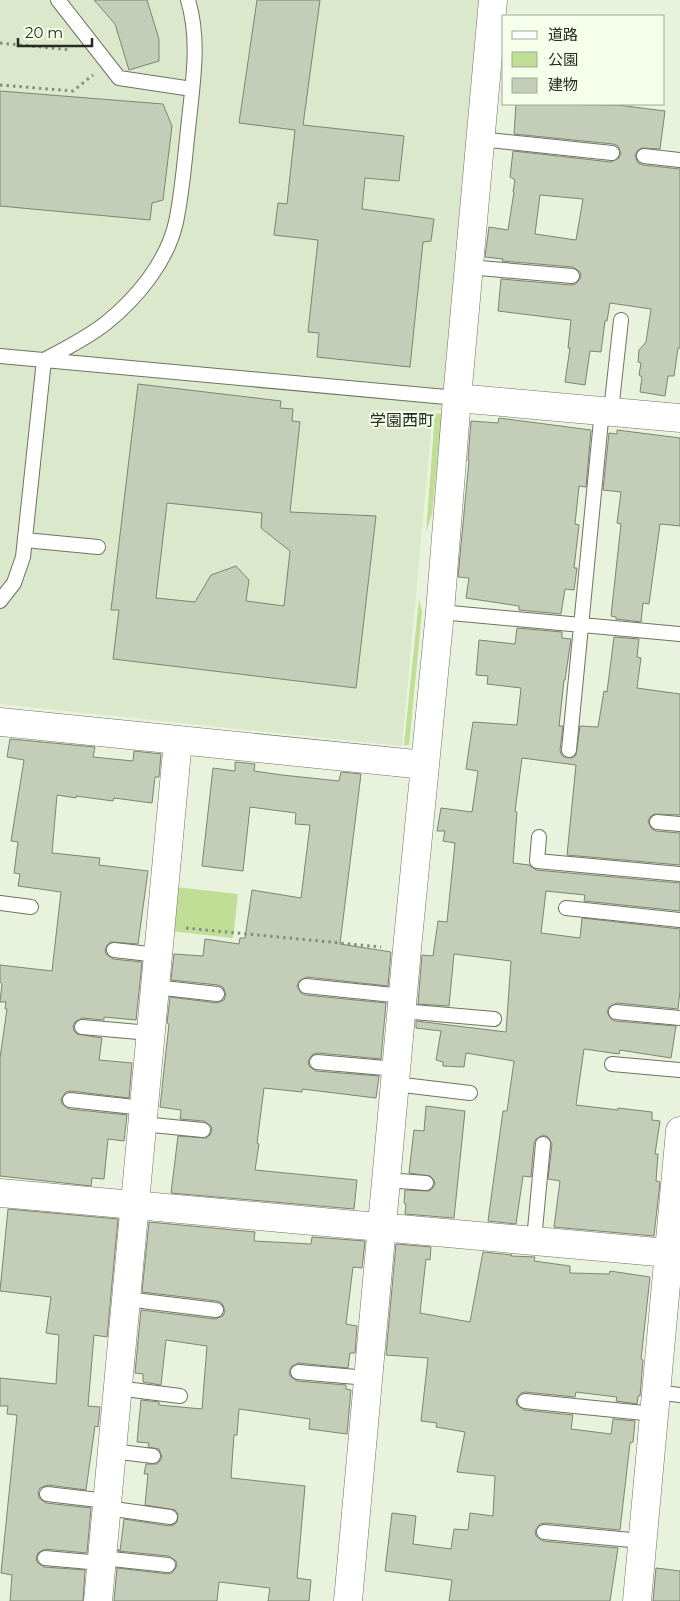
<svg xmlns="http://www.w3.org/2000/svg" width="680" height="1601" font-family="Montserrat,'Noto Sans JP',sans-serif">
  <style>
    .built { fill: #dbe8cc }
    .green { fill: #c0de95 }
    .building { fill: #c4cdb8; stroke: #7c8571; fill-rule: evenodd }
    .lines { fill: none; stroke-linecap: round; stroke-linejoin: round }
    .lane-casing { stroke: #6c7461; stroke-width: 16 }
    .street-casing { stroke: #6c7461; stroke-width: 29 }
    .secondary-casing { stroke: #6c7461; stroke-width: 29 }
    .path { stroke: #868d7e; stroke-width: 3; stroke-dasharray: 2.5 4; stroke-linecap: butt }
    .lane { stroke: #fff; stroke-width: 14 }
    .street { stroke: #fff; stroke-width: 28 }
    .secondary { stroke: #fff; stroke-width: 28 }
    .labels { text-anchor: middle; dominant-baseline: central; stroke-width: 4; stroke-linejoin: round; paint-order: stroke }
    .quarter-label { font-size: 16px; fill: #282b23; stroke: #f5ffe9 }
  </style>
  <rect width="100%" height="100%" fill="#e8f2dc"/>
  <path class="built" d="M0 0H481L441 411 433 410 402 746 0 704Z"/>
  <path class="green" d="M435 413 442 414 432 514 426 532Z
    M419 599 422 612 409 745H404Z
    M175 887 238 894 233 938 170 931Z"/>
  <path class="building" d="M94 0H147L159 39V61L129 70 115 24Z
    M257 0H320L303 125 404 136 399 181 365 178 362 209 434 219 431 241 423 242 410 367 317 357 319 333 308 332 318 240 274 235 278 203 287 204 295 130 239 123Z
    M0 91 163 104 172 126 163 200 152 203 150 220 0 206Z
    M516 104 618 105 665 111 660 149 641 148 637 151 635 156 638 163 643 165 680 169V348H678L674 376H668L665 396 640 392 642 377 639 375 641 363 638 362 639 350 646 342 651 309 610 303 607 321H605L601 352 590 351 585 385 565 382 570 348H568L571 320 498 311 501 279 571 285 576 284 581 277 580 272 573 267 502 261 503 259 485 257 489 227 508 230 514 192H513L515 180 510 177 513 151 611 162 619 158 621 153 618 146 613 144 514 134ZM540 195 583 199 576 240 535 234Z
    M138 384 281 401 280 408 293 409 292 421 300 422 290 512 376 516 356 688 113 659 119 610H111ZM167 503 262 513 261 528 290 551 284 606 246 601 249 580 236 566 211 575 195 602 156 598Z
    M499 418 591 430 586 487 579 486 575 524 579 525 574 568H577L574 590 565 589 561 614 519 610V606L466 598 469 578 458 577 469 460H468L471 421 498 423Z
    M617 430 680 438V526L660 524 649 604 643 603 641 622 616 619V617L611 616 621 524 617 523 621 492 603 490 609 433 617 434Z
    M517 628 562 632V638L571 639 565 680H564L559 726H563L560 750 561 754 564 757 572 758 576 755 580 726 598 727 604 691 607 692 614 637 639 639 637 657 641 658 637 688 680 694V815L654 814 650 817 648 822 652 829 656 831 680 833V865L567 855 576 765 522 758 515 811 517 812 513 863 529 865 536 870 680 883V911L584 901 585 895 546 891 541 933 580 938 582 918 680 929V991L678 1009 617 1003 609 1007 607 1012 611 1019 615 1021 676 1026 671 1058 620 1050 619 1054 584 1049 576 1105 618 1110V1108L652 1112V1120L660 1121 655 1154H658L656 1181 660 1182 654 1236 554 1227 560 1181 548 1179 552 1144 548 1137 543 1135 536 1139 534 1143 531 1177 523 1176 516 1224 488 1221 503 1111H507L514 1061 466 1053 464 1067 443 1066V1062L436 1060 441 1031 416 1028V1021L506 1032 511 961 454 954 449 1006 418 1004 422 955 433 956 438 921 447 922 455 843 443 841 445 831H437L441 808 472 812 478 771 466 769 473 722 517 725 521 688 487 684 488 676 476 675 479 640 515 644Z
    M10 739 95 747 93 757 133 761 134 751 161 754 159 777H155L152 803 114 798 113 801 76 796V798L57 795 52 853 100 858 99 865 148 871 138 944 111 942 107 945 105 950 106 954 113 959 142 962 136 1020 104 1017V1020L82 1018 75 1022 73 1026 74 1031 77 1034 102 1038 99 1060 132 1063 129 1098 71 1091 66 1092 61 1099 62 1104 69 1109 127 1115 124 1141 108 1139 104 1179 92 1178 91 1186 0 1176V1058L7 1009H5L6 1002H0L2 984 0 982V965L52 971 61 892 18 886 20 874 14 873 18 842 11 841 24 760 7 757Z
    M235 762 255 764 254 771 282 775 339 781 341 772 361 774 340 944 391 952 388 986 307 977 299 981 297 986 301 993 305 995 386 1003 381 1059 318 1053 313 1054 308 1061 309 1066 316 1071 379 1076 376 1098 302 1089V1092L264 1088 257 1143 259 1144 255 1170 357 1180 354 1209 171 1193 178 1136 206 1138 210 1135 212 1130 211 1126 204 1121 180 1119 181 1110 160 1107 169 1024 167 1023 170 997 217 1003 224 1000 226 994 223 987 218 985 171 980 174 954 203 956 205 939 239 944 240 938H245L252 890 301 898 310 825 295 824 296 813 250 807 243 871 202 866 213 768 235 771Z
    M426 1106 465 1111 454 1218 405 1214 406 1204 404 1203 405 1190 429 1191 433 1188 435 1184 434 1180 430 1176 409 1173 414 1130 424 1131Z
    M8 1209 118 1219 107 1337 94 1335 88 1406 100 1407 98 1427 95 1426 86 1490 48 1485 40 1488 38 1493 39 1498 46 1503 91 1508 87 1553 45 1549 38 1553 36 1558 37 1562 44 1567 85 1570 83 1601H10L12 1575 1 1573 17 1415 7 1414 8 1406H0V1378L56 1384 59 1335 46 1333 51 1297 0 1291Z
    M149 1222 255 1232 254 1241 311 1244 312 1237 365 1241 362 1268 353 1267 346 1324 357 1326 355 1353H350L348 1368 298 1363 291 1367 289 1372 290 1376 297 1381 346 1385V1389L351 1390 347 1434 309 1429 310 1419 239 1409 237 1435H234L231 1478 305 1486 297 1578 311 1580 309 1601H268L270 1588 219 1582 217 1601H114L117 1568 168 1574 172 1573 177 1566 176 1561 169 1556 118 1551V1549L120 1551 124 1519 169 1526 174 1525 177 1522 178 1514 175 1510 145 1505 148 1474H144L146 1464H157L160 1461 162 1457 159 1449 148 1447 149 1443 137 1442 141 1400 159 1402V1405L202 1409 207 1346 166 1340 161 1385 143 1382V1374L135 1373 141 1310 215 1319 223 1316 225 1311 222 1303 217 1301 142 1292Z
    M396 1244 431 1247 430 1260 426 1259 420 1313 470 1322 483 1252 512 1255 511 1256 535 1257 534 1261 570 1266V1273L609 1274 610 1271 650 1277 641 1359 643 1360 640 1396H638L637 1404 616 1401 617 1397 576 1392 575 1397 525 1392 521 1393 516 1400 517 1405 524 1410 573 1415 571 1429 611 1434 613 1419 635 1421 633 1442 630 1443 620 1530 545 1523 540 1524 535 1531 536 1536 543 1541 618 1548 610 1601H449L452 1580 385 1571 392 1513 416 1516 413 1544 451 1549 454 1529 468 1530 470 1513 493 1516 495 1476 457 1472 465 1432 436 1427 437 1423 421 1421 428 1358 386 1355Z
    M656 1568 680 1571V1601H653Z"/>
  <g class="lines">
    <g class="lane-casing">
      <path id="lane" d="M58 0 119 78 192 89
        M480 139 612 153
        M644 156 680 160
        M468 267 572 276
        M0 356 457 398
        M611 411 621 320
        M25 540 98 547
        M0 601 14 583 23 557 44 360C65 349 87 338 106 323 137 298 167 262 176 222 183 189 185 154 189 120 193 80 200 40 188 0
        M440 612 680 634
        M569 750 602 410
        M657 822 680 824
        M539 837 537 861 680 874
        M0 903 31 907
        M566 908 680 920
        M114 950 158 955
        M306 986 403 996
        M155 987 217 994
        M402 1011 494 1019
        M616 1012 680 1018
        M82 1027 150 1033
        M317 1062 396 1069
        M612 1064 680 1070
        M395 1084 470 1093
        M70 1100 144 1108
        M142 1124 203 1130
        M386 1180 426 1183
        M534 1240 543 1144
        M126 1299 216 1310
        M298 1372 368 1378
        M117 1388 180 1396
        M656 1392 680 1395
        M525 1401 654 1414
        M112 1451 153 1456
        M47 1494 107 1501
        M107 1508 170 1517
        M544 1532 642 1541
        M45 1558 101 1563
        M102 1558 168 1565"/>
    </g>
    <g class="street-casing">
      <path id="street" d="M0 722 425 765
        M0 1193 680 1254
        M98 1601 178 740
        M348 1601 407 949 440 612 457 398 493 0
        M637 1601 680 1131"/>
    </g>
    <g class="secondary-casing">
      <path id="secondary" d="M457 398 680 418"/>
    </g>
    <path class="path" d="M0 43 71 50
      M0 85 73 91 93 75
      M186 928 381 947"/>
    <use href="#lane" class="lane"/>
    <use href="#street" class="street"/>
    <use href="#secondary" class="secondary"/>
  </g>
  <g class="labels">
    <g class="quarter-label">
      <text x="402" y="420">学園西町</text>
    </g>
  </g>
  <rect x="502" y="15" width="162" height="90" fill="#f5ffe9" stroke="#a3aa9a"/>
  <rect x="512" y="31" width="25" height="8" fill="#ffffff" stroke="#a3aa9a"/>
  <text x="548" y="40" font-size="15" fill="#282b23">道路</text>
  <rect x="512" y="52" width="25" height="15" fill="#c0de95" stroke="#a3aa9a"/>
  <text x="548" y="65" font-size="15" fill="#282b23">公園</text>
  <rect x="512" y="78" width="25" height="15" fill="#c4cdb8" stroke="#a3aa9a"/>
  <text x="548" y="90" font-size="15" fill="#282b23">建物</text>
  <path d="M18 38v8h74v-8" fill="none" stroke="#282b23" stroke-width="2.5"/>
  <text x="25" y="38" font-size="15" fill="#282b23" stroke="#f5ffe9" stroke-width="4" paint-order="stroke">20 m</text>
</svg>
